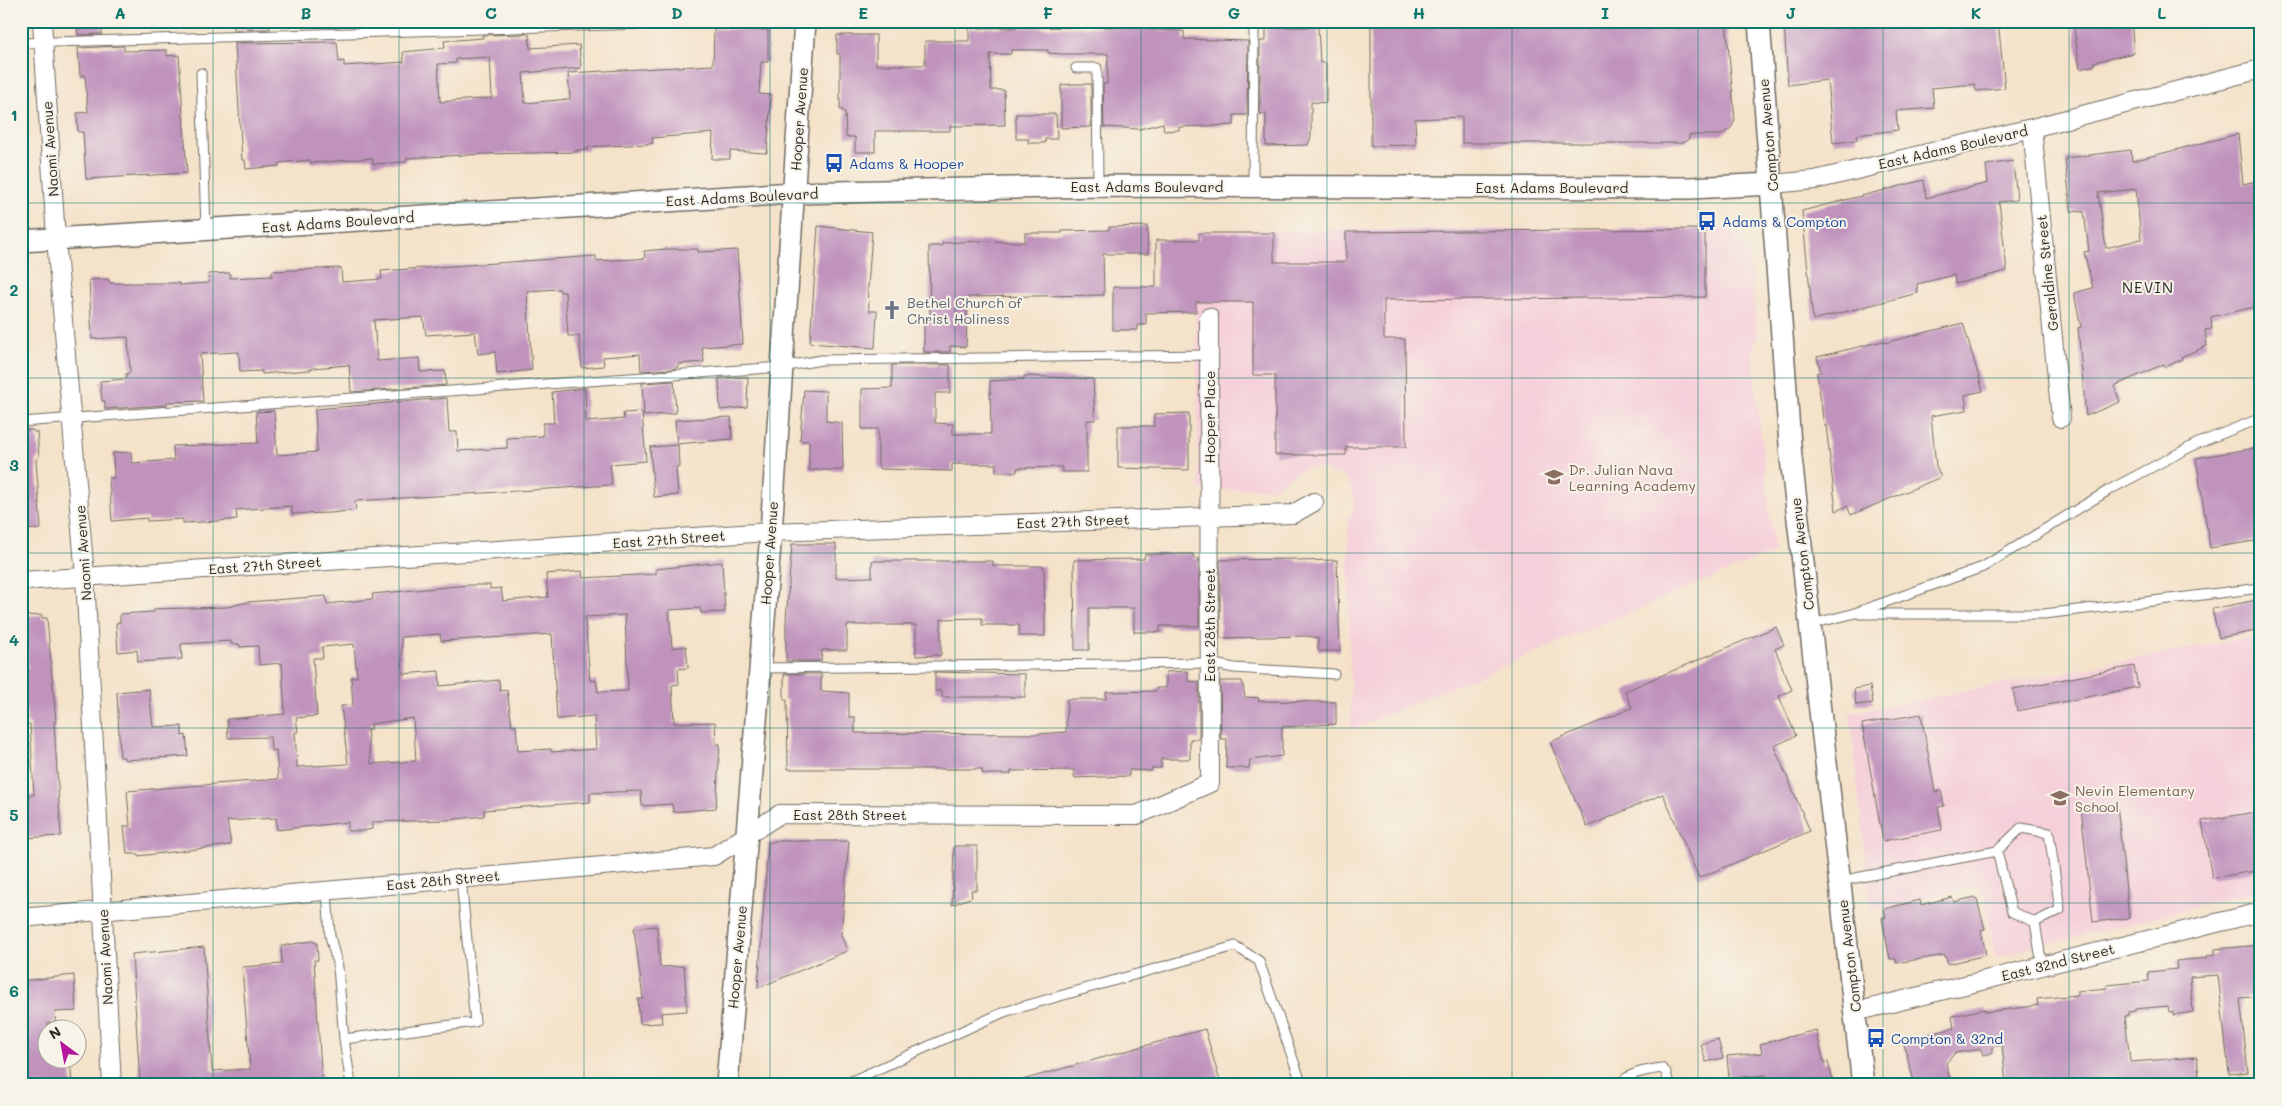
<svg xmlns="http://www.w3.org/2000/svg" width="2282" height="1106" font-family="Mali,sans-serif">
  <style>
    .built { fill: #f5cfd9 }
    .building { fill: #c093bd; fill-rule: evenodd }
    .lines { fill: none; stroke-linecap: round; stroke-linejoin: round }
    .service-casing { stroke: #716b62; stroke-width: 11 }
    .minor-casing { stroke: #716b62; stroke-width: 20 }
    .tertiary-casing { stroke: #716b62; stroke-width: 24 }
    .service { stroke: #fff; stroke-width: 9 }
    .minor { stroke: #fff; stroke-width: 18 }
    .tertiary { stroke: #fff; stroke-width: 21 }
    .grid { fill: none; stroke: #0f766e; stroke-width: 1; stroke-opacity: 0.55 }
    .labels { text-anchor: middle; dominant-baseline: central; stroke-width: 4; stroke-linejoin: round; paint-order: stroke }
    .street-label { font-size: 14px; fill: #2b2b2b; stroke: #f7f3e8 }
    .transit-label { font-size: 14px; fill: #164399; stroke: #f7f3e8; text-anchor: start }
    .worship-label { font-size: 14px; fill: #5b616d; stroke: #f7f3e8; text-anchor: start }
    .education-label { font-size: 14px; fill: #785e54; stroke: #f7f3e8; text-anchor: start }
    .neighbourhood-label { font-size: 15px; letter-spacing: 1px; fill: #2b2b2b; stroke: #f7f3e8 }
    .neatline { fill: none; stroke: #0f766e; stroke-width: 2 }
    .grid-label { font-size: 16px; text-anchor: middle; font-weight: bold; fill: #0f766e }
  </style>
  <rect width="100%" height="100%" fill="#f7f3e8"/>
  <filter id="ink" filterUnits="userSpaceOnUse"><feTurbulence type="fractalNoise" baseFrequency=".02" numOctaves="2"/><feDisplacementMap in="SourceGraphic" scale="10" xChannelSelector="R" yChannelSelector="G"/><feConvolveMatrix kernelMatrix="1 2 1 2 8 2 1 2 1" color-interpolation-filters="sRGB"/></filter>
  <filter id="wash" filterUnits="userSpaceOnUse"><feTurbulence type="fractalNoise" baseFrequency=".0096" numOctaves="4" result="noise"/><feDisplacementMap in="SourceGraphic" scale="20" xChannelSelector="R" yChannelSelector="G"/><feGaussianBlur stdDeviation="1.12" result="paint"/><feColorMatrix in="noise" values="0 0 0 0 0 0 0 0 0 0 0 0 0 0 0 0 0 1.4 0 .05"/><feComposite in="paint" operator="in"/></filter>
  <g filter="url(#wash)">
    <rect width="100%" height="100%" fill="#f4e2c9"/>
    <path class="built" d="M1727 228 1748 252 1758 334 1752 353 1774 552 1351 730 1348 519 1352 514 1354 501 1351 489 1346 479 1340 474 1333 475 1324 469 1311 467 1293 474 1274 488 1199 490 1194 231Z
      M2261 635V891L1995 957 1982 884 1871 911 1850 713Z"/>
    <g id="blocks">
      <path class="building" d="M77 21H101L102 34 78 35Z
        M234 21H269L270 29 234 30Z
        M1726 21 1735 120 1731 128 1721 135H1689V139L1682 143H1462V117L1415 119 1416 145 1371 146V23Z
        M1801 21H1998L2005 88 1976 91 1975 84 1932 88 1934 108 1896 111 1898 130 1856 135 1857 140 1833 143 1827 80 1788 85 1784 23Z
        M2073 21H2131L2134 53 2094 62 2095 65 2080 69Z
        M1108 27H1148V30L1184 31V39L1248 41 1247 115H1234V125L1179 127V130L1164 131 1163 123 1139 129 1104 127 1103 84H1107L1108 54H1062L1048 53V50H1011V54H990L991 90H1004L1005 125 950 126V131H875V152H855V137H846L845 112 840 109V54H837V35H876V65H925V41H969V28Z
        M1266 27H1318L1320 63H1326V103L1311 102V137L1308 145 1266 146V114H1260V41H1266Z
        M714 29 768 30V62H761L759 94 771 95 767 153 730 151V159H712L713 133 652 138 653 143 648 144 588 147V150H577V152L485 154 407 158 406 162 373 164 372 158 311 163 310 160 279 163V166L246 169 245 160H242L235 43 337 42 339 62 344 61V66L404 62 403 52 445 48 444 41 483 38 482 35 529 34 530 48 579 45 581 68 523 73 525 103 570 99 568 73 713 65ZM490 57 492 98 440 102 438 64 456 63V59Z
        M124 46V51L167 50V56L179 55 187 173 86 179 83 132H78L77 113 88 112 85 75 80 76 78 48Z
        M1072 84H1091V127L1061 128V85Z
        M1016 114H1056L1057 139H1045V143H1028L1029 139H1016Z
        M2238 134 2243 184 2261 180V302H2258L2259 306 2211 317 2212 329 2205 330 2207 346 2181 357 2182 359 2165 367 2164 364 2114 386 2120 402 2086 416 2078 328 2081 327 2074 293 2093 288 2084 252 2089 251 2084 212 2071 211 2065 158 2131 150 2132 161ZM2136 189 2141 239 2106 248 2098 193Z
        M2013 161 2017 200 1999 202 2007 271 1955 284 1954 275 1917 284 1918 293 1813 320 1802 211 1924 180 1926 198 1988 183 1986 165Z
        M818 226 872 232 868 287 869 311H877L875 348 810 343Z
        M1147 226 1148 254H1103L1104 295 968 297 966 347 950 346V352H924V319H930L929 246H942V243L979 241 1025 242V233H1062V231L1109 230V227Z
        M1705 229V297L1384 300V339H1405L1406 447H1346V455H1275V375H1253V302H1196V312L1146 313V325H1138V330H1113V287H1156V240H1199V233H1274V262H1346V232Z
        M666 249H698V252L737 250 743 344 702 347 704 362 678 364V367L673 369 641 371 640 354 603 357 604 366 582 368 579 336H568L565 292H560L559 289 527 291 532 370 497 374 495 352 478 354 475 332 426 335 423 317 374 320 377 361 419 358 420 372 445 371 446 385 351 392 349 365 313 368 310 370 262 374V371L240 372 239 352 200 354 203 401 167 402V405L105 409V401H102L100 381 126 379V374L130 373 128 337 92 339 89 280 108 279 110 283H179V285L209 283 208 274 230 273V278L272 276V271L341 268 342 282 382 279 381 271 596 256V261L636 259 645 258 644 251Z
        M1963 323 1983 391 1965 395 1967 410 1931 416 1936 466 1941 477 1851 515 1847 506 1836 511 1826 425 1824 426 1817 372H1821L1817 357 1883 341 1884 343Z
        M892 365H950V393H935V423L953 424V434H991L990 381 1024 379V376L1093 379 1095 420H1087V472H1062V467L1017 468V472H996V464H952V471L880 469 878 466V429H862V389L892 388Z
        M748 377 747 407 720 410 719 378Z
        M674 381 676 413 644 416 642 383Z
        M585 388 586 422 624 419 623 413 642 412 646 461 610 464 612 485 355 501 356 510 331 513 292 514V506L236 510 237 519 220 521 183 523V519L147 521V518L112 521 109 478H114L113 453 131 452 132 463 174 460 173 446 258 443 256 412 274 411 277 455 317 452 315 409 447 398 449 432H457L458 451 507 448V438L543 436V423H554L552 392Z
        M804 390 826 391V421L842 423 843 470H809V441H800Z
        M1189 413V470L1118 468V426H1154V414Z
        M731 417 732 439 677 444 675 420Z
        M21 430H33L34 432H37L39 456 36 460 41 529 21 530Z
        M678 445 679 467H676L678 495 654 497 650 447Z
        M2261 447V540L2210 548 2196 458Z
        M792 544H836V578L872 577V561H993V566H1044L1045 636H1019V625H982V618L941 619V655L916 656V625H847V650H822L821 661H786V620Z
        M1145 554H1193L1194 559H1199V626H1160V632H1134V608H1089V650H1075L1074 560 1144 559Z
        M1296 559V561L1337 560 1340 651H1318V638L1308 636 1220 638V560Z
        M722 562 725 612 701 613 700 608 669 610 672 648 686 646 688 668 678 669 679 684 672 685 674 723 715 722 716 744H720L716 808 673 812 672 804 642 806 641 791 590 793V802L484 810V816L448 820 372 822V829L363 831H348V822L277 830 276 818 227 821 231 845 138 856V854H127L124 826H130L127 791 278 779 276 750 271 751 270 737 228 738 227 719 285 714 282 663 259 665 258 646 240 647 239 644H231V641L181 644 182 659 138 662 137 650 118 652 116 623 120 622V614L154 612V609L227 607 248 602 326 596 327 604 373 599 372 594 469 585H490V589L501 588 503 601 548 597 546 574 582 571 583 578 656 574V569ZM625 615 628 691 598 692 596 680 590 681 585 617ZM440 634 441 641 552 634 557 719 594 716 596 749 551 752V749L518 751 516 726H512L507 690 500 691 499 680 440 686 439 671 403 674 401 637ZM354 644 357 677H351L353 705 341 706 348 764 297 767 295 732H298L296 718 317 716 313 658H323L322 647ZM413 718 416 761 371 764 367 730H371V724Z
        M2261 599V630L2219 638 2212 609Z
        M42 615V618H47L56 722H54L61 836 21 838V810L30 809 29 795H34L30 724H27L26 709 24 710 22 669 28 668 24 616Z
        M1776 627 1784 645 1775 649 1792 690 1779 696 1796 736 1774 746 1810 831 1699 878 1663 794 1587 827 1550 742 1632 708 1625 691Z
        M2134 666 2138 687 2017 711 2013 689Z
        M1188 671V681L1199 682V739H1190V759H1161V768H1152L1151 771 1129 770V776L1074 778V770L1011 771V774H985L982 773V769H788L787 700H784V674H821V691L849 693V717H855V733L1038 734 1066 732 1067 699H1106V692L1156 691V688H1166V672Z
        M935 672 1025 674V697H942V691H935Z
        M1220 681H1242L1245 697 1259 698 1258 701 1336 702V724L1282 727V756L1250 760 1249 768H1226L1227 739H1221Z
        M1870 686 1873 703 1856 705 1854 689Z
        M149 689 153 727 182 726V736L186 735 188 756 125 760 124 757H120L117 692Z
        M1921 714 1935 792 1941 791 1944 806 1938 807 1942 830 1883 841 1862 724Z
        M2117 805 2129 918 2093 922 2081 808Z
        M2261 811V870L2212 878 2202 821Z
        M775 841H849L841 935 847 951 758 988 768 843Z
        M954 846H977V890H971L972 897 952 905Z
        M1952 897 1954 902 1975 897 1977 900 1985 929 1981 930 1986 955 1948 964 1945 955 1896 963V959H1890L1882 918 1886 917 1884 909 1920 900 1921 905Z
        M657 926 660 967 684 966 687 1011 661 1013 662 1023 640 1024 638 999H643L634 928Z
        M312 941 317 943 318 960H314L322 1085H140L132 954 204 947 212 1071 250 1069 242 967 282 964 281 946Z
        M2261 945V996L2240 998 2248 1072 2229 1074 2218 975 2190 977 2193 1012 2173 1015V1011L2169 1012 2168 1006 2135 1009V1011L2128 1012V1016H2125L2130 1062 2197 1057 2200 1085H2006L2002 1045 1992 1047 1993 1053 1983 1055 1981 1049 1955 1053 1946 1063 1951 1085H1915L1903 1041 1954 1028 1952 1016 1985 1009 1986 1012 2034 1006 2038 1005 2037 999 2077 995V991L2107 988V985L2149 981 2148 972 2177 969 2176 961 2207 958V956L2215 955V949Z
        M74 975 76 1011 55 1012 56 1022 48 1023V1058H70L72 1085H21V981Z
        M1205 1029 1221 1085H1023L1022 1080Z
        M1816 1030 1824 1063 1828 1062 1834 1085H1769L1766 1075 1729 1078 1727 1056 1762 1053 1760 1044Z
        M1718 1039 1723 1058 1706 1062 1701 1044Z"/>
    </g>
  </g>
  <g filter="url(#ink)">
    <use href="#blocks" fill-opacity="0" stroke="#716b62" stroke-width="1"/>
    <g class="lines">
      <g class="service-casing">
        <path id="service" d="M21 43 743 21
          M1076 68H1097L1098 185
          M201 73 206 230
          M1253 185 1254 21
          M21 422 782 367 821 360 1209 355
          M1860 614H2044L2261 588
          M1811 624 1852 614 1983 567 2109 490 2196 444 2261 418
          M761 668 1209 663 1234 668 1334 674
          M1840 881 1997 851 2021 828 2049 833 2060 910 2035 922 2012 912 1997 851
          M327 891 330 936 338 967 344 1039 475 1022 461 879
          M2035 922 2042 966
          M344 1039 351 1085
          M843 1085 1004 1012 1235 946 1259 961 1302 1085
          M1620 1085C1626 1073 1648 1070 1661 1068L1666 1072 1669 1085"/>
      </g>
      <g class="minor-casing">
        <path id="minor" d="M42 21 56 239 85 576 112 1085
          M2032 128 2061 418
          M1772 184 1815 180 2032 128 2261 69
          M21 581 771 532 1293 514 1314 502
          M21 918 714 856 780 814 1137 815 1210 783 1209 317
          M1855 1012 2261 912"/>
      </g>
      <g class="tertiary-casing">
        <path id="tertiary" d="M1759 21 1791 458 1863 1085
          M21 241 794 193 1098 186 1690 188 1772 184
          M727 1085 771 532 805 21"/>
      </g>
      <use href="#service" class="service"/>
      <use href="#minor" class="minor"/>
      <use href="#tertiary" class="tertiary"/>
    </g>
  </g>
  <path class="grid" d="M213 21V1085M399 21V1085M584 21V1085M770 21V1085M955 21V1085M1141 21V1085M1327 21V1085M1512 21V1085M1698 21V1085M1883 21V1085M2069 21V1085M21 203H2261M21 378H2261M21 553H2261M21 728H2261M21 903H2261"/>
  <defs>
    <g id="bus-bare" transform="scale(1.5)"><path d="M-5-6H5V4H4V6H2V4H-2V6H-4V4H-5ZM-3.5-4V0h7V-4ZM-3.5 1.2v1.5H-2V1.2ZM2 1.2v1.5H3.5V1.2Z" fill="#1a4fb4" stroke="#f7f3e8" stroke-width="2.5" paint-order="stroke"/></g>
    <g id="church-bare" transform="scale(1.5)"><path d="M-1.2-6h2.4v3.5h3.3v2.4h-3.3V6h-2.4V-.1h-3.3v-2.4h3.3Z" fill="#6b7280" stroke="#f7f3e8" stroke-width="2.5" paint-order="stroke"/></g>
    <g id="school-bare" transform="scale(1.5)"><path d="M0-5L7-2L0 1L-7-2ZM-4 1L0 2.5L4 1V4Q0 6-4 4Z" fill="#8d6e63" stroke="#f7f3e8" stroke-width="2.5" paint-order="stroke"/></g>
  </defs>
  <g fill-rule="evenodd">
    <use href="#bus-bare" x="834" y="163"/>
    <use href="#bus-bare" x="1707" y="221"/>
    <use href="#church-bare" x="892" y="310"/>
    <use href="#school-bare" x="1554" y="477"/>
    <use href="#school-bare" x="2060" y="798"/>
    <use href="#bus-bare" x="1876" y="1038"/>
  </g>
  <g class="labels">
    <g class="street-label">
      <text transform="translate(799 119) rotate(-86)">Hooper Avenue</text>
      <text transform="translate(1768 135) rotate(-95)">Compton Avenue</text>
      <text transform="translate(1953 147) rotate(-13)">East Adams Boulevard</text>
      <text transform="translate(50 149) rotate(-94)">Naomi Avenue</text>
      <text x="1147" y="186">East Adams Boulevard</text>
      <text x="1552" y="187">East Adams Boulevard</text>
      <text transform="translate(742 197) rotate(-3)">East Adams Boulevard</text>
      <text transform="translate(338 222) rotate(-4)">East Adams Boulevard</text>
      <text transform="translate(2047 273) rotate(-96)">Geraldine Street</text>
      <text transform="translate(1209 417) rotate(-90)">Hooper Place</text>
      <text transform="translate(1073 521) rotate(-2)">East 27th Street</text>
      <text transform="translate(669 539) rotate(-4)">East 27th Street</text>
      <text transform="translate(83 553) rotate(-94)">Naomi Avenue</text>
      <text transform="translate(769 553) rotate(-86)">Hooper Avenue</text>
      <text transform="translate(1802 554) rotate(-97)">Compton Avenue</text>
      <text transform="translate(265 565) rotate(-4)">East 27th Street</text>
      <text transform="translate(1209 625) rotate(-90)">East 28th Street</text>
      <text x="850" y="814">East 28th Street</text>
      <text transform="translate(443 880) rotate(-5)">East 28th Street</text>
      <text transform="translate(1849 956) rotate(-97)">Compton Avenue</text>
      <text transform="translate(105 957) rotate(-93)">Naomi Avenue</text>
      <text transform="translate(737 957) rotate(-85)">Hooper Avenue</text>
      <text transform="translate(2058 962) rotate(-14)">East 32nd Street</text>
    </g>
    <g class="transit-label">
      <text x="849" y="163">Adams &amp; Hooper</text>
      <text x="1722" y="221">Adams &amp; Compton</text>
      <text x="1891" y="1038">Compton &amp; 32nd</text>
    </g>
    <g class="worship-label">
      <text x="907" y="302">Bethel Church of<tspan x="907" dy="16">Christ Holiness</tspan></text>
    </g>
    <g class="education-label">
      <text x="1569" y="469">Dr. Julian Nava<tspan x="1569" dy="16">Learning Academy</tspan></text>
      <text x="2075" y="790">Nevin Elementary<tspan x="2075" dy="16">School</tspan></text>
    </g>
    <g class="neighbourhood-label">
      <text x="2148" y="287">NEVIN</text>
    </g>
  </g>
  <rect width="2282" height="1106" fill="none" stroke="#f7f3e8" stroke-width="55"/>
  <g transform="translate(62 1044) rotate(328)"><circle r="24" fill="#f7f3e8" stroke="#a5a39c"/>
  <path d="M0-4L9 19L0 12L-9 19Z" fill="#b5179e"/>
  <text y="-8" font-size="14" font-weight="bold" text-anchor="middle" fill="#2b2b2b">N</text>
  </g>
  <rect x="28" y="28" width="2226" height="1050" class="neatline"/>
  <g class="grid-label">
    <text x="120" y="19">A</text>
    <text x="306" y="19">B</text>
    <text x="491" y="19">C</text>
    <text x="677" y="19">D</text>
    <text x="863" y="19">E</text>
    <text x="1048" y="19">F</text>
    <text x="1234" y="19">G</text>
    <text x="1419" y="19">H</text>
    <text x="1605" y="19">I</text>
    <text x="1791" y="19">J</text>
    <text x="1976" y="19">K</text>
    <text x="2162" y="19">L</text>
    <text x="14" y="121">1</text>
    <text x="14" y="296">2</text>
    <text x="14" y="471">3</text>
    <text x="14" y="646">4</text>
    <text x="14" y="821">5</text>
    <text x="14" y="997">6</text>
  </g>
</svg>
